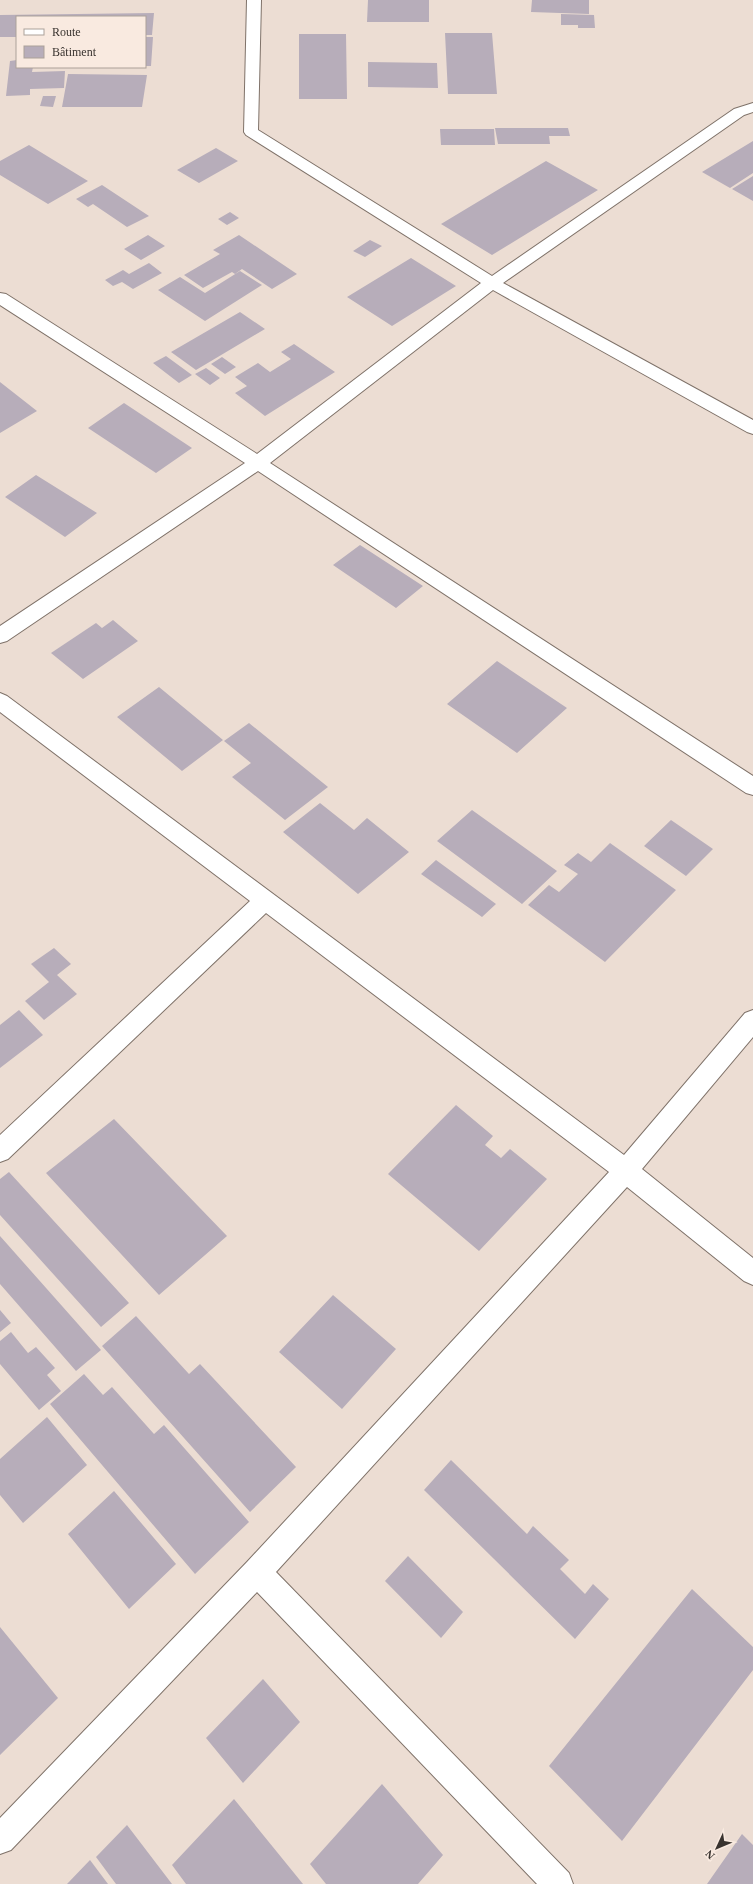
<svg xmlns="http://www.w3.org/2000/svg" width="753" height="1884" font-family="Georgia,serif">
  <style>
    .building { fill: #b7adba }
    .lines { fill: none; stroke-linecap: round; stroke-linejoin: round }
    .minor-casing { stroke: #7f7269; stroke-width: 2 }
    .minor { fill: #fff; fill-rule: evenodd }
  </style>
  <rect width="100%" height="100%" fill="#ecddd3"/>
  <path class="building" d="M368 0H429V22H367Z
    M532 0H589V14L531 12Z
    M154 13 152 35H145V17H17V37H0V15Z
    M561 14 594 15 595 28H578V25H561Z
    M445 33H492L497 94H448Z
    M299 34H346L347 99H299Z
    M145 37H153L151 66H145Z
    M17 60V67H33L32 72 65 71 64 88 30 89V95L6 96 10 61Z
    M368 62 437 63 438 88 368 87Z
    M68 74 147 75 142 107H62Z
    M43 96H56L53 107 40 106Z
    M495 128H568L570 136H549L550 144H498Z
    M440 129H494L495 145H441Z
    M753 141V173L730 188 702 172Z
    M29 145 88 181 48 204 0 175V161Z
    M216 148 238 161 199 183 177 170Z
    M546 161 598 190 492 255 441 224Z
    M753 176V201L732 189Z
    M102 185 149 216 127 227 93 204 88 207 76 199Z
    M230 212 239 218 227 225 218 219Z
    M148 235 165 246 141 260 124 249Z
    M239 235 297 274 272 289 242 269 235 274 232 272 203 288 184 275 220 254 213 250Z
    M370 240 382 246 365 257 353 251Z
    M411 258 456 286 392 326 347 297Z
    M149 263 162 273 133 289 122 282 113 286 105 280 123 270 129 274Z
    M240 271 262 285 205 321 158 290 180 277 205 293Z
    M240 312 265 329 196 370 171 352Z
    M294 344 335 372 265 416 235 393 247 386 235 377 258 363 270 372 291 359 281 352Z
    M166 356 192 375 179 383 153 363Z
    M222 357 236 367 225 374 211 364Z
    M206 368 220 378 210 385 195 374Z
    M0 382 37 411 0 433Z
    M124 403 192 448 156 473 88 428Z
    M36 475 97 513 65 537 5 497Z
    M360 545 423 586 396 608 333 565Z
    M113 620 138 641 83 679 51 653 96 623 102 628Z
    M497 661 567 708 517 753 447 704Z
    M159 687 223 740 182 771 117 717Z
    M249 723 328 787 285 820 232 777 251 763 224 741Z
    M320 803 354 830 367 818 409 852 358 894 283 832Z
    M472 810 557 871 522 904 437 841Z
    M671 820 713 849 686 876 644 846Z
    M610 843 676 890 605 962 528 905 549 885 559 892 578 874 564 865 578 853 591 862Z
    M436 860 496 904 482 917 421 874Z
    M54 948 71 964 57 975 77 994 44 1020 25 1001 49 982 31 964Z
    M19 1010 43 1035 0 1068V1025Z
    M456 1105 493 1136 485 1145 501 1158 510 1149 547 1179 479 1251 388 1174Z
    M114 1119 227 1236 159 1295 46 1173Z
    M9 1172 129 1303 101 1327 0 1215V1179Z
    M0 1236 101 1350 76 1371 0 1284Z
    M333 1295 396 1349 342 1409 279 1352Z
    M0 1310 11 1323 0 1332Z
    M136 1316 189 1374 200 1364 296 1467 250 1512 102 1346Z
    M11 1332 28 1353 36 1347 55 1368 47 1375 61 1391 39 1410 0 1364V1341Z
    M84 1374 103 1395 112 1387 154 1434 164 1425 249 1522 195 1574 50 1404Z
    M47 1417 87 1465 23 1523 0 1495V1459Z
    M451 1460 527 1534 533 1526 569 1560 560 1569 585 1594 593 1584 609 1599 575 1639 424 1490Z
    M114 1491 176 1564 129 1609 68 1534Z
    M408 1556 463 1612 441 1638 385 1581Z
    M692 1589 753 1647V1670L622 1841 549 1766Z
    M0 1627 58 1698 0 1755Z
    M263 1679 300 1722 243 1783 206 1738Z
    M382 1784 443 1855 418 1884H326L310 1864Z
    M234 1799 303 1884H186L172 1865Z
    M127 1825 172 1884H116L96 1857Z
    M742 1834 753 1845V1884H707Z
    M90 1860 108 1884H67Z"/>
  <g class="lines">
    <g class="minor-casing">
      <path id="minor" d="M247 0H261L258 130 492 276 734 109 753 103V112L744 115 503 283 753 420V434L747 432 493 290 270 463 753 776V795L746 793 258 471 7 641 0 643V626L245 463 0 305V293L6 294 257 454 481 283 246 135 244 132Z
        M0 693 7 696 624 1155 745 1013 753 1010V1037L642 1169 753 1258V1285L744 1281 627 1187 276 1572 569 1873 573 1884H537L257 1592 11 1850 0 1854V1818L247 1562 609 1172 266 913 8 1159 0 1162V1135L250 901 0 712Z"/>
    </g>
    <use href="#minor" class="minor"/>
  </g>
  <rect x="16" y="16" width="130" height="52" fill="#f9eae0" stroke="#aca199"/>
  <rect x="24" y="29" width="20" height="6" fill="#ffffff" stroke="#aca199"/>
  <text x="52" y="36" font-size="12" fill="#39332f">Route</text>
  <rect x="24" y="46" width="20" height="12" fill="#b7adba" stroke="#aca199"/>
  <text x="52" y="56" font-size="12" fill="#39332f">Bâtiment</text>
  <g transform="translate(717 1848) rotate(226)" stroke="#f9eae0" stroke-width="3" paint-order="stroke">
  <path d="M0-3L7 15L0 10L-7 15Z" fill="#39332f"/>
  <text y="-6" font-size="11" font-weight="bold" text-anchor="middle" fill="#39332f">N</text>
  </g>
</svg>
